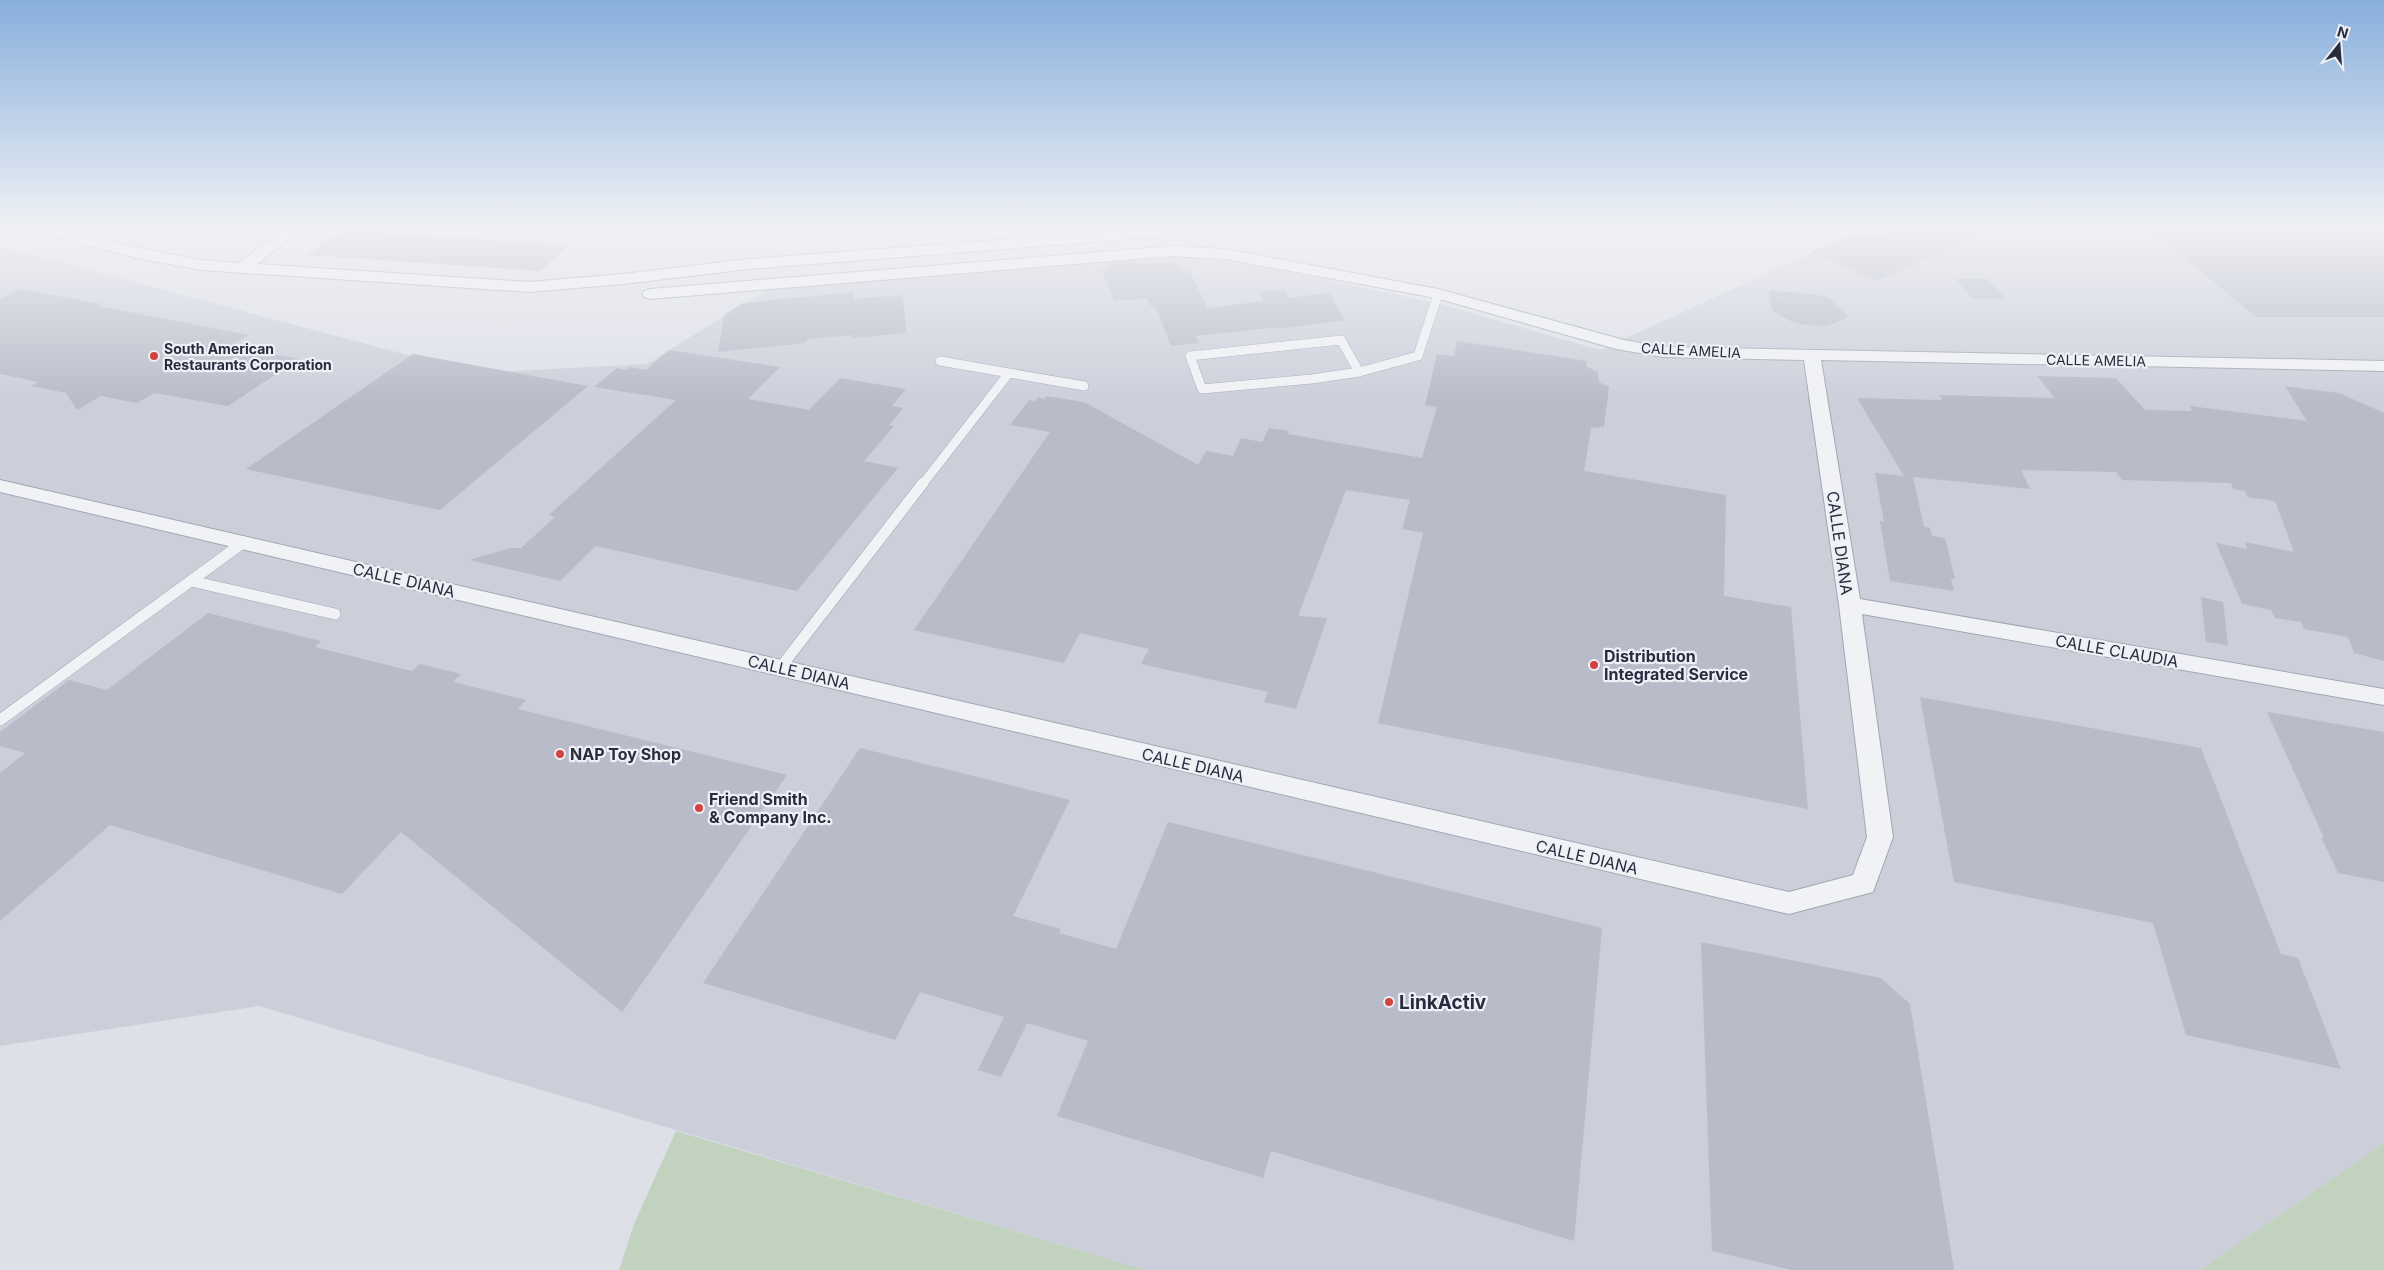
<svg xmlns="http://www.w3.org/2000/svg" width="2384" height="1270" font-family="Inter,sans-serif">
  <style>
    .built { fill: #cccfda }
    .green { fill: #c1d2bf }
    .building { fill: #b8bbc8 }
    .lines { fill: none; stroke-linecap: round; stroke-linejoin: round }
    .lane-far1-casing { stroke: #a3a6b2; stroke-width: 10 }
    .lane-casing { stroke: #a3a6b2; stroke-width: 12 }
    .street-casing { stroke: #a3a6b2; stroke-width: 2 }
    .lane-far1 { stroke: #f1f2f6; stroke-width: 9 }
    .lane { stroke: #f1f2f6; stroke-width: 11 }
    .street { fill: #f1f2f6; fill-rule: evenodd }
    .poi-dot { fill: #d1433f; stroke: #eef0f6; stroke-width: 2 }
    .labels { text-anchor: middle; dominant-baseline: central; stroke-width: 4.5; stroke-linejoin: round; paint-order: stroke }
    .far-poi-label { font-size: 14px; font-weight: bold; fill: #272c3f; stroke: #eef0f6; text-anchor: start }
    .far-street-label { font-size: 14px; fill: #272c3f; stroke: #eef0f6 }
    .street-label { font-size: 16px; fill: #272c3f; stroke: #eef0f6 }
    .poi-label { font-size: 16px; font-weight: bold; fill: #272c3f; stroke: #eef0f6; text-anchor: start }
    .near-poi-label { font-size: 19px; font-weight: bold; fill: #272c3f; stroke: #eef0f6; text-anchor: start }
  </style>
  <rect width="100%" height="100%" fill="#dee0e8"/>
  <path class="built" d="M1868 227H2384V1143L2200 1270H1146L259 1006 0 1046V246L475 373 647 364 771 287 1142 255 1218 257 1441 304 1600 350Z"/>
  <path class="green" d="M676 1131 1146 1270H619L634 1224Z
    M2384 1143V1270H2200Z"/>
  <path class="building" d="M1897 227H1996L1877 281 1811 252 1854 232 1871 239Z
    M2147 227H2384V317H2256Z
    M342 230 569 245 540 271 307 255Z
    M1137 261 1138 264 1178 262 1182 272 1190 271 1207 308 1264 301 1259 292 1285 289 1289 298 1329 293 1345 320 1279 329 1278 327 1196 336 1199 343 1171 346 1155 305 1150 306 1147 298 1114 301 1102 269H1106L1105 263Z
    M1955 279H1987L2006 299H1973Z
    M20 289 102 304 98 306 249 335 230 346 299 359 228 406 154 393 137 403 101 396 77 410 66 393 31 386 38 382 0 374V299Z
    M1769 291 1805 293 1828 297 1848 316 1836 323 1826 326 1805 325 1790 321 1773 311 1770 304Z
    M854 292V299L903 295 906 333 853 338V335L808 339 804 343 718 352 724 315 743 303Z
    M1457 341 1587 361 1586 366 1598 372 1599 382 1609 387 1604 427 1591 428 1584 471 1726 495 1724 596 1791 607 1808 809 1378 723 1423 533 1402 529 1410 500 1346 490 1298 616 1327 618 1296 709 1264 702 1268 692 1141 664 1149 649 1080 633 1064 663 914 630 1050 432 1010 425 1029 400 1035 401 1038 397 1045 399 1046 396 1084 402 1198 465 1206 451 1233 456 1241 438 1262 442 1269 428 1289 431 1288 434 1422 458 1437 407 1425 405 1437 354 1454 356Z
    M669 350 780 367 748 399 809 410 840 378 906 389 892 406 903 408 889 425 894 426 864 461 898 468 797 591 596 546 560 581 469 560 511 548H521L555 517 549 515 676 400 594 387 617 368 626 370 629 367 646 370Z
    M413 354 588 386 440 510 246 469Z
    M2037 376 2116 378 2145 410 2192 411 2190 406 2307 421 2285 386 2339 393 2384 413V661L2354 653 2348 637 2304 629 2301 622 2275 618 2271 610 2242 604 2216 543 2247 549 2245 542 2294 552 2275 501 2247 497 2245 491 2233 489 2231 483 2122 480 2116 472 2021 470 2030 489 1913 477 1924 527 1930 528 1932 536 1945 538 1955 579H1951L1954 591 1890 581 1880 521 1884 522 1875 473 1904 476 1857 398 1942 400 1939 395 2055 398Z
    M2201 597 2223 602 2228 645 2206 642Z
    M208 613 321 641 315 647 412 671 420 664 461 674 453 682 526 700 518 709 787 775 622 1012 401 832 342 894 110 825 0 921V773L25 753 0 746V732L69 680 107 690Z
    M1920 697 2201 748 2281 954 2298 958 2341 1069 2186 1035 2153 923 1954 882Z
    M2267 712 2384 732V882L2338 873 2321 837 2324 838Z
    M860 748 1070 800 1013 916 1061 929 1059 933 1116 949 1168 822 1602 928 1574 1241 1271 1151 1263 1178 1057 1116 1088 1041 1027 1023 1001 1077 978 1070 1004 1017 920 992 895 1040 703 983Z
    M1701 942 1881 978 1910 1004 1954 1270H1791L1712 1251Z"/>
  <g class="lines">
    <g class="lane-far1-casing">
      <path id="lane-far1" d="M949 249 955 227
        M1341 340 1359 372 1312 379 1202 389 1190 356Z
        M940 361 1084 386
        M1359 372 1418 356 1438 294
        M922 485 1009 373"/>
    </g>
    <g class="lane-casing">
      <path id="lane" d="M191 581 335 614
        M780 668 923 483
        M0 720 244 542"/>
    </g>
    <g class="street-casing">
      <path id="street" d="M29 227H55L138 248 201 260 238 263 288 227H305L257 264 529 282 623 274 749 259 1171 227H1241L1234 231 749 269 623 284 529 292 201 270 137 258 31 230Z
        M1172 246 1225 249 1438 289 1624 340 1663 347 2384 361V371L1821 360 1860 599 2384 689V705L1862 614 1893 837 1873 892 1789 914 0 492V480L1789 892 1853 875 1867 837 1839 605 1804 360 1663 357 1616 349 1436 298 1225 259 1172 256 650 299 644 297 642 294 644 291 650 289Z"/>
    </g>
    <use href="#lane-far1" class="lane-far1"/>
    <use href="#lane" class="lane"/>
    <use href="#street" class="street"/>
  </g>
  <linearGradient id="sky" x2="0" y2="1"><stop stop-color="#88afdc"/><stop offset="0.56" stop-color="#f0f1f5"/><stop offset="1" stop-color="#f0f1f5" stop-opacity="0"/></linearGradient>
  <rect width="2384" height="405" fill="url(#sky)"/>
  <g class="poi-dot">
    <circle cx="154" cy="356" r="5"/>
    <circle cx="1594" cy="665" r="5"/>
    <circle cx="560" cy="754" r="5"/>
    <circle cx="699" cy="808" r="5"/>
    <circle cx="1389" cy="1002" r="5"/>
  </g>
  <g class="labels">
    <g class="far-poi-label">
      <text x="164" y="348">South American<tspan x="164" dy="16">Restaurants Corporation</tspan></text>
    </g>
    <g class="far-street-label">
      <text transform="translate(1691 350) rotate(3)">CALLE AMELIA</text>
      <text transform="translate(2096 360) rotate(1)">CALLE AMELIA</text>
    </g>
    <g class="street-label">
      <text transform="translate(1840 543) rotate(82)">CALLE DIANA</text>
      <text transform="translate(404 580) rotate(13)">CALLE DIANA</text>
      <text transform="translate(2117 651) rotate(10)">CALLE CLAUDIA</text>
      <text transform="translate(799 672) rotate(13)">CALLE DIANA</text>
      <text transform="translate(1193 765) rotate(13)">CALLE DIANA</text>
      <text transform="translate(1587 857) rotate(13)">CALLE DIANA</text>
    </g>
    <g class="poi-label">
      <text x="1604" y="656">Distribution<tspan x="1604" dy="18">Integrated Service</tspan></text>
      <text x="570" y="754">NAP Toy Shop</text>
      <text x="709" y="799">Friend Smith<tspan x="709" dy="18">&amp; Company Inc.</tspan></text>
    </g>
    <g class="near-poi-label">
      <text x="1399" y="1002">LinkActiv</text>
    </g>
  </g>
  <g transform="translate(2339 45) rotate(17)" stroke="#eef0f6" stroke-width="4" paint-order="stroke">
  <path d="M0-4L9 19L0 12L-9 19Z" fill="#272c3f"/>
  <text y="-8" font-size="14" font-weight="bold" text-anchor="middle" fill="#272c3f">N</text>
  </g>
</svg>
